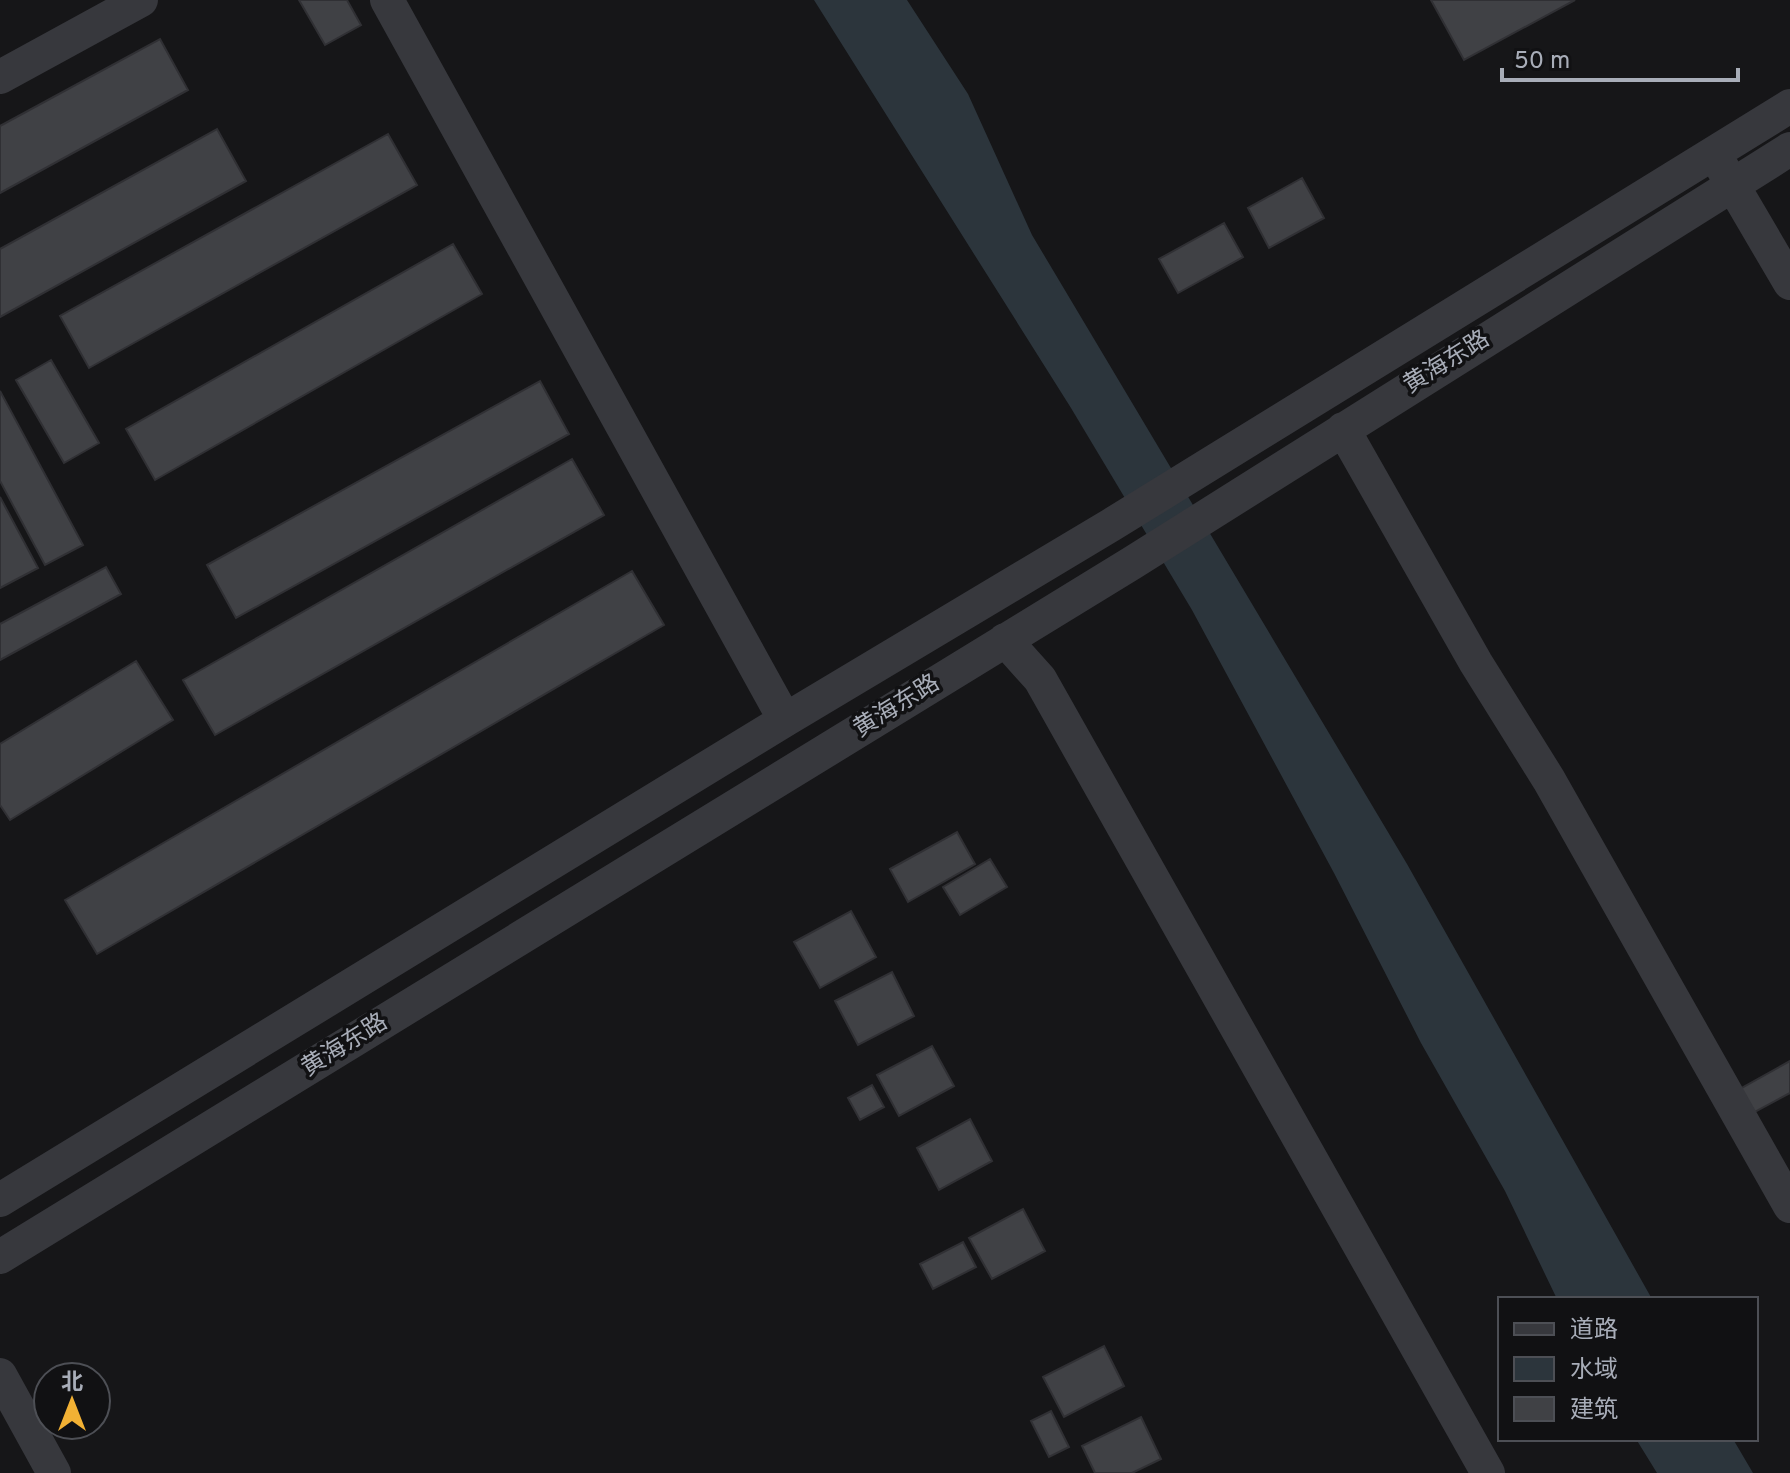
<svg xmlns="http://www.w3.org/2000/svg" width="1790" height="1473" font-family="Overpass,'Noto Sans SC',sans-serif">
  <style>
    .water { fill: #2c353c }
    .building { fill: #404145; stroke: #303034; stroke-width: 2 }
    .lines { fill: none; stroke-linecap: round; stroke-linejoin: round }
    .minor { stroke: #37383d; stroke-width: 34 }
    .labels { text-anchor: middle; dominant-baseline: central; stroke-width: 7; stroke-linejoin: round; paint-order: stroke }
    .street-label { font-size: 24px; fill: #a8adb8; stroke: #111113 }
  </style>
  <rect width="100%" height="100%" fill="#161618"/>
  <path class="water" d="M814 0H907L968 94 1032 235 1407 864 1652 1299H1557L1505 1191 1421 1043 1334 873 1192 610 1071 408Z
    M1636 1439H1733L1753 1473H1657Z"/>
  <path class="building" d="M299 0H347L361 25 325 45Z
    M1431 0H1575L1464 60Z
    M160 39 188 90 0 193V126Z
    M217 129 246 181 0 317V249Z
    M388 134 417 185 89 368 60 316Z
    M1302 178 1324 218 1269 248 1248 208Z
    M1224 223 1243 257 1178 293 1159 259Z
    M453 244 482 294 155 480 126 429Z
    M51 360 99 443 64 463 16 380Z
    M540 381 569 434 236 618 207 565Z
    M0 391 83 545 45 565 0 481Z
    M572 459 604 515 215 735 183 680Z
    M0 497 38 568 0 588Z
    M106 567 121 594 0 660V624Z
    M632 571 664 625 97 954 65 900Z
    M136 661 173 720 10 820 0 805V744Z
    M957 832 975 864 908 902 890 869Z
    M990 859 1007 887 960 915 943 887Z
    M851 911 876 957 820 988 794 942Z
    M892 972 914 1016 858 1045 835 1001Z
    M932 1046 954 1086 899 1116 877 1075Z
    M1790 1061V1093L1753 1113 1740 1089Z
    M872 1085 884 1107 860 1120 848 1098Z
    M970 1119 992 1161 939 1190 917 1148Z
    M1023 1209 1045 1251 992 1279 969 1238Z
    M963 1242 976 1267 933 1289 920 1264Z
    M1104 1346 1124 1386 1064 1417 1043 1377Z
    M1051 1411 1069 1447 1049 1457 1031 1421Z
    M1141 1417 1161 1459 1132 1473H1095L1082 1446Z"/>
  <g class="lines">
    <path class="minor" d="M387 0 785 720
      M0 77 141 0
      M1722 167 1790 283
      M1343 429 1476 663 1549 780 1790 1206
      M1005 640 1040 679 1488 1473
      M0 1200 785 720 1111 525 1790 106
      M0 1257 1132 563 1790 149
      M0 1375 54 1473"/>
  </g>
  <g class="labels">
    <g class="street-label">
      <text transform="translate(1447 363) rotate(-32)">黄海东路</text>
      <text transform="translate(897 707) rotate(-32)">黄海东路</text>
      <text transform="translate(345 1046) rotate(-32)">黄海东路</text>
    </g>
  </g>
  <rect x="1498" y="1297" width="260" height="144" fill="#111113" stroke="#4d4f55" stroke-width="2"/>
  <rect x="1514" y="1323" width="40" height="12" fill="#37383d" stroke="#4d4f55" stroke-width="2"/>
  <text x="1570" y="1337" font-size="24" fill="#a8adb8">道路</text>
  <rect x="1514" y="1357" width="40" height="24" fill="#2c353c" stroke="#4d4f55" stroke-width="2"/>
  <text x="1570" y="1377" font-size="24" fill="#a8adb8">水域</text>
  <rect x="1514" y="1397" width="40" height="24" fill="#404145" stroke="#4d4f55" stroke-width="2"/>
  <text x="1570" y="1417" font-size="24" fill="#a8adb8">建筑</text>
  <g transform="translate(72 1401)"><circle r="38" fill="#111113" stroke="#4d4f55" stroke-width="2"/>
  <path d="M0-6L14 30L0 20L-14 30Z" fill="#f2b134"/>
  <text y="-12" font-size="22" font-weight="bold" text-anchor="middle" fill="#a8adb8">北</text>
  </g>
  <path d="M1502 68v12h236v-12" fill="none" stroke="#a8adb8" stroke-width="4"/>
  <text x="1514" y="68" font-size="24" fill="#a8adb8" stroke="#111113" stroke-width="6" paint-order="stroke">50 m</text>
</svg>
